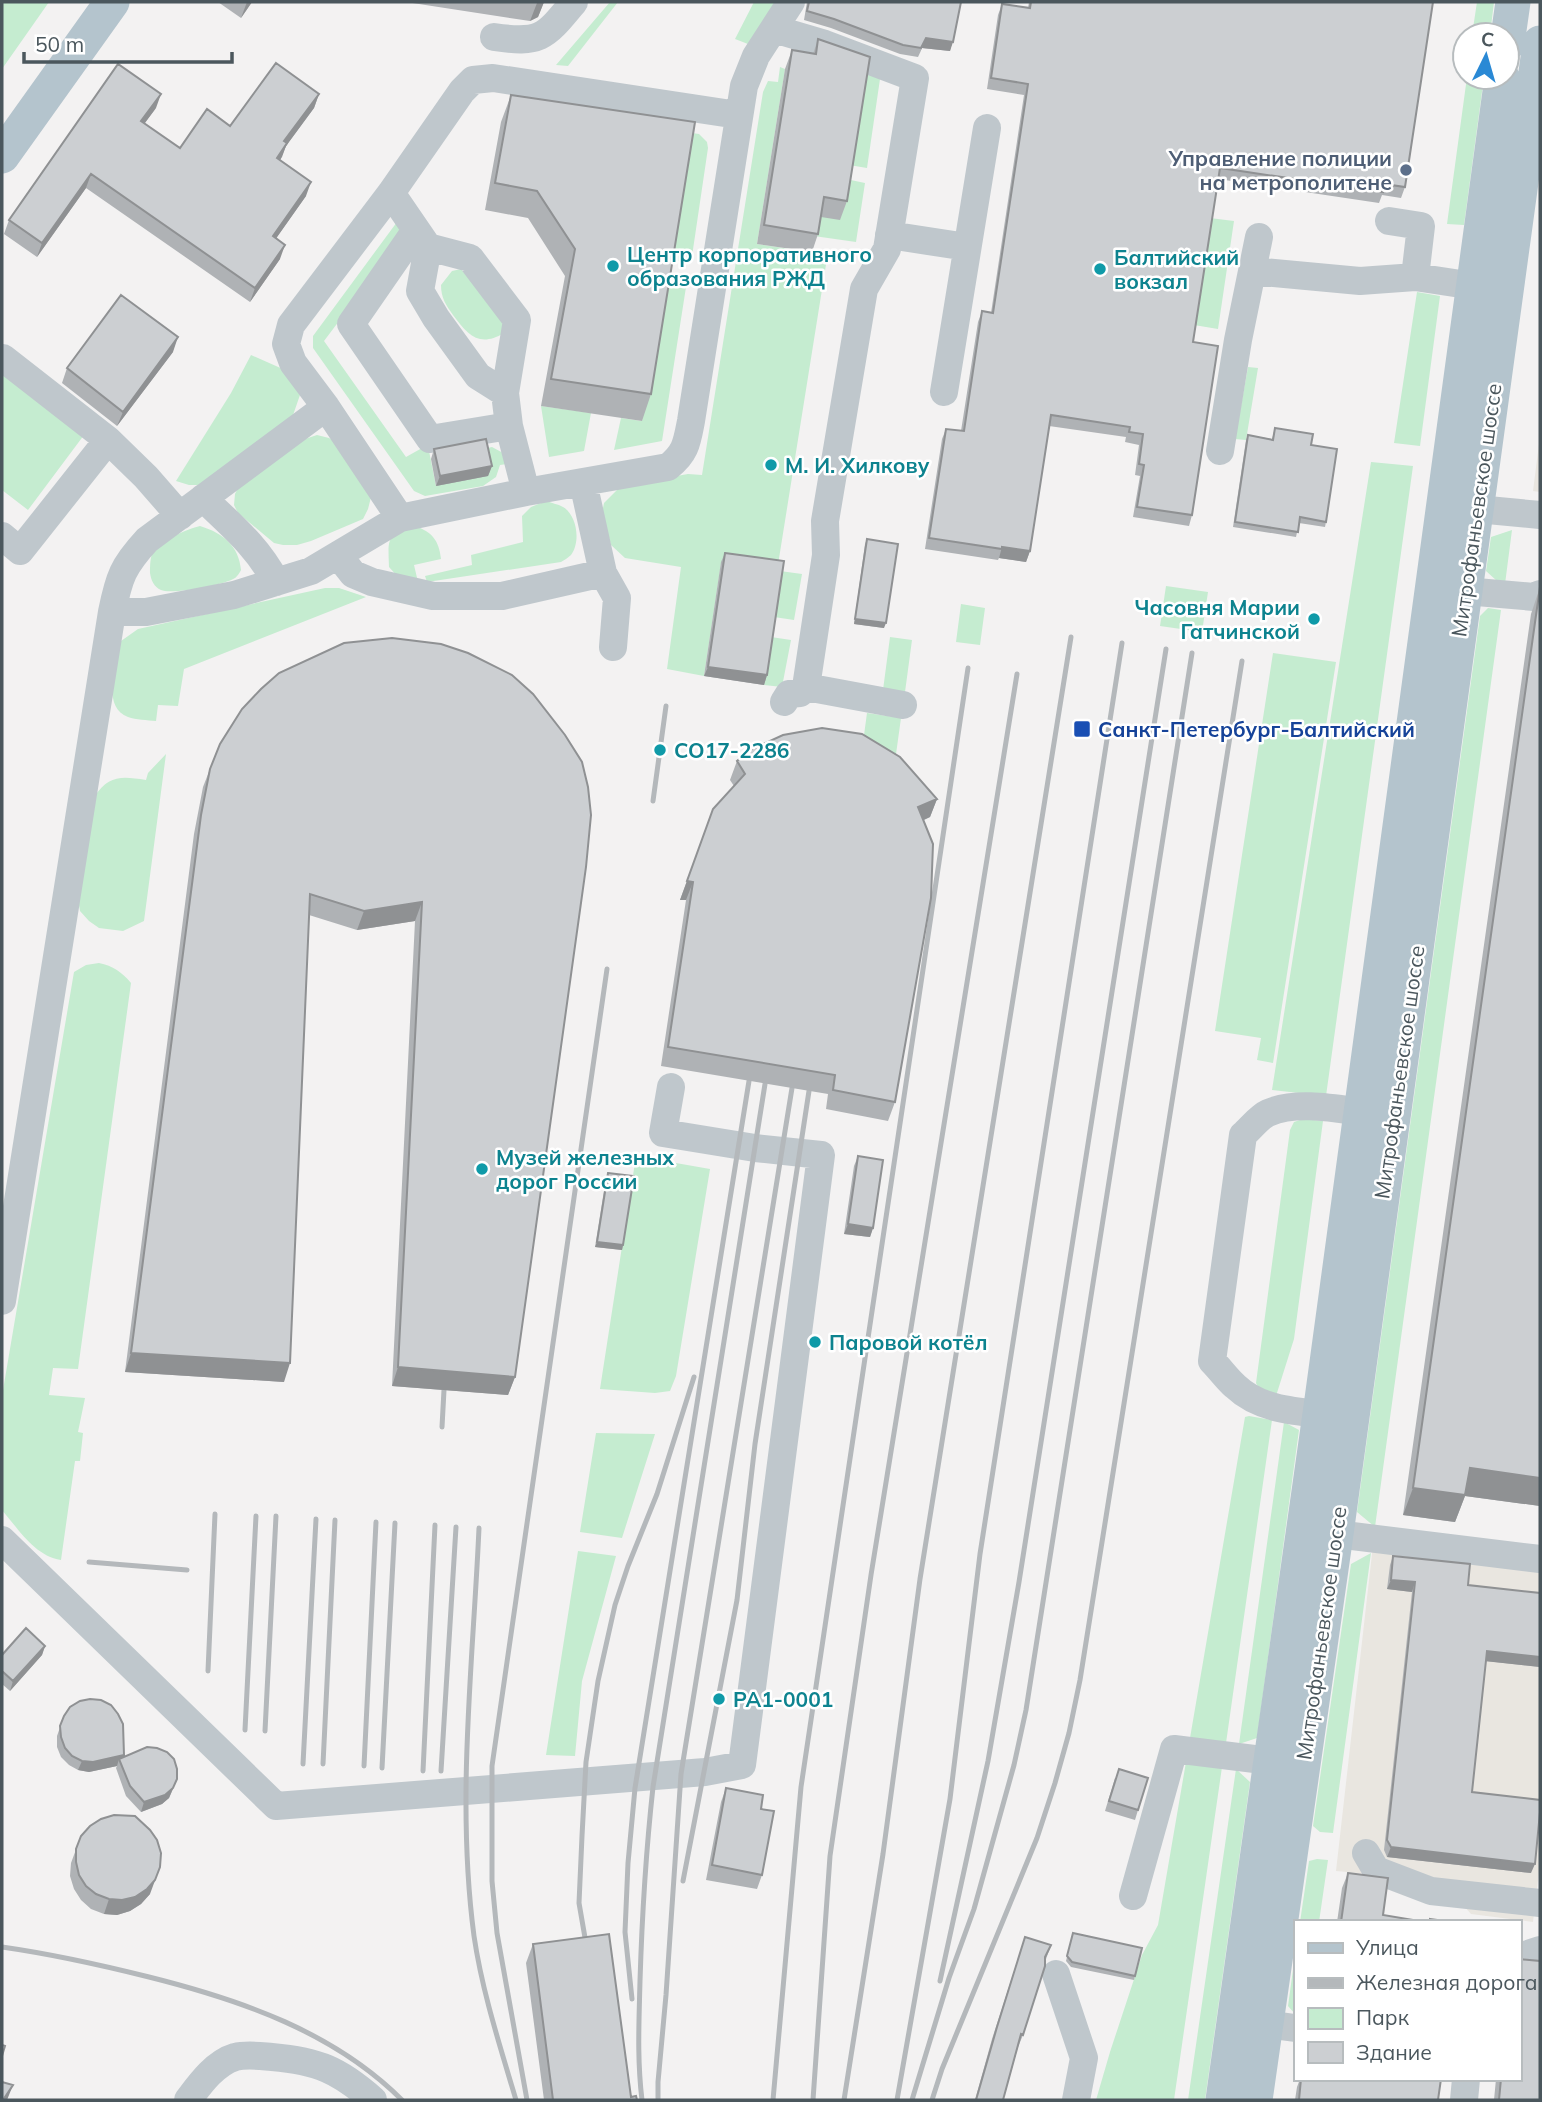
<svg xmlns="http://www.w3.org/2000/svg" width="1542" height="2102" font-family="Mulish,sans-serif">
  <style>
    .commercial { fill: #e9e6e0 }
    .green { fill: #c5ecd0 }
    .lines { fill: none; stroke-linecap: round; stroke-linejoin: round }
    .minor { stroke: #bfc7cc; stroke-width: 28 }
    .major { stroke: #b4c4cd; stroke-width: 35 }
    .rail { stroke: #b4b8bb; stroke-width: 5 }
    .wall { fill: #afb2b5 }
    .shaded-wall { fill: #8f9193 }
    .building { fill: #cccfd2; stroke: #8f9193; stroke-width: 2 }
    .service-dot { fill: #5c6f8a; stroke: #fff; stroke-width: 2.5 }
    .culture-dot { fill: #0f9aa8; stroke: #fff; stroke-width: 2.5 }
    .transit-dot { fill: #1a4fb4; stroke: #fff; stroke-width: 2.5 }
    .labels { text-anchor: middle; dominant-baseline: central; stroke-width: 5; stroke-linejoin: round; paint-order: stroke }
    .service-label { font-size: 21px; font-weight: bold; fill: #4e5e75; stroke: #fff; text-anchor: end }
    .culture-label { font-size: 21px; font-weight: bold; fill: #0d838f; stroke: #fff; text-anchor: start }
    .street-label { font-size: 21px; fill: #4b575d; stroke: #fff }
    .transit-label { font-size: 21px; font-weight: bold; fill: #164399; stroke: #fff; text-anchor: start }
  </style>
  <rect width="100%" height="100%" fill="#f3f2f2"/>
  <path class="commercial" d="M1540 436V492L1533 491Z
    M1373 1545 1540 1566V1863L1533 1922 1471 1914 1442 1881 1336 1871Z"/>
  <path class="green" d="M2 2H49L2 69Z
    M610 2H618L568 66 556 65Z
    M754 2H776L748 44 735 39Z
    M1477 2H1494L1490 35H1472Z
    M780 67 785 69 757 244 811 252 812 250 828 252 777 571 721 563 704 676 667 669 681 567 625 558 611 545 602 513 604 503 621 486 688 474 702 475 763 92 768 81 778 82Z
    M864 70 880 79 867 168 849 165Z
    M1467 77H1484L1464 225 1447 224Z
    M583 118 699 134 707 142 708 148 691 263 667 259Z
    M846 179 865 183 856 242 814 236 817 216Z
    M1210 218 1234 221 1218 329 1194 325Z
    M397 222 402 233 382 264 324 341 406 457 422 448 429 451 436 486 483 449 492 447 505 454 507 464 500 465 496 477 483 486 425 496 414 491 313 348V336Z
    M461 269 502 319 504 333C479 348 468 335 453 315 446 305 441 298 441 285L452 271Z
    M663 283 686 287 662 441 614 450 621 418 642 421Z
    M1417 292 1440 296 1420 446 1394 443Z
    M251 355 285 370 300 395 292 418 204 485H189L176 481 231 393Z
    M1248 367 1258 368 1246 440 1235 439Z
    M2 370 87 431 28 510 2 490Z
    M541 406 591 413 584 451 549 457Z
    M317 435 329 438 337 443 371 497 368 509 363 519 311 541 297 545H283L274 543 238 513 234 505 235 494 239 486 305 439Z
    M1371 462 1413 466 1326 1096 1272 1090Z
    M546 501C551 503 558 504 563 507 577 515 581 542 571 555 568 558 564 560 561 562L427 582 425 576 472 565 471 555 523 542 522 516 531 507Z
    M200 526C223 533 239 546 241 570 240 572 237 577 235 578 225 585 171 595 161 590 154 587 151 580 150 573 150 567 150 557 153 552 161 540 187 529 200 526Z
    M415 526C432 532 439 540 441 559L414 565 418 582 398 577 389 567C388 537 386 536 415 526Z
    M1512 530 1505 584 1497 581 1486 571 1491 537Z
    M780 571 802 574 794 620 774 617Z
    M1166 586 1208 592 1202 632 1160 626Z
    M325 588H339L366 597 184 669 178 706 158 705 156 721C147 720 136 720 128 717 100 706 117 662 121 641L138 629Z
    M961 604 985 608 980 645 956 642Z
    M1488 608 1501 610 1375 1527 1357 1512 1480 616Z
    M771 637 791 640 782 687 764 685Z
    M890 637 912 640 905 692 883 690Z
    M1273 653 1336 662 1273 1063 1257 1060 1261 1038 1215 1031Z
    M867 713 901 718 893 776 861 757Z
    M166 754 144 921 123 931 99 928 89 921 80 911 78 900 94 797C109 775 121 776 146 780L148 773Z
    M99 963C113 966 122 972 131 983L78 1369 53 1368 49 1395 85 1398 78 1432 83 1433 80 1461H75L61 1560C35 1556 19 1530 2 1510V1396L74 972 86 965Z
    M1303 1119 1323 1121 1294 1339 1276 1396 1259 1389 1256 1383 1290 1130 1294 1122Z
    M636 1156 710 1169 676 1376 670 1391 655 1393 600 1389Z
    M1249 1416 1272 1420 1226 1743 1190 1738 1245 1417Z
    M1284 1422 1299 1430 1257 1738 1239 1744Z
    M596 1433 655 1434 622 1538 580 1532Z
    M578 1551 616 1556 582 1681 575 1756 546 1755Z
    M1371 1553 1333 1833 1320 1832 1313 1826 1351 1564Z
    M1186 1762 1222 1767 1174 2100H1096L1110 2052 1142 1955 1158 1925Z
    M1236 1769 1250 1782 1205 2100H1188Z
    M1317 1859 1328 1860 1319 1922H1300L1309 1861Z
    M1295 1955V2014L1288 2006Z"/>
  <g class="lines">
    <path class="minor" d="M774 29 825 44 915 78 887 249 864 289 825 521 826 555 806 687 800 693 789 694 784 702
      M494 37C541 44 545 37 574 2
      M391 193 428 247 470 258 517 320 505 393 509 426 526 492
      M1389 221 1421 226 1415 277
      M416 230 351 324 430 439 509 426
      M889 235 967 247
      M428 247 420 291 436 318 478 376 505 393
      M1252 271 1360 281 1415 277 1474 286
      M944 392 987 128
      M108 440 146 477 180 516
      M1220 451 1238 340 1259 237
      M583 482 603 573 617 598 613 647
      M203 498C231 525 258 547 276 582
      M1477 509 1540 515
      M400 518 326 407 293 363 286 344 291 325 391 193 462 91 473 80 493 78 738 115
      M2 536 20 551 108 440 3 358
      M338 555 353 574 372 582 433 596H502L603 573
      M1465 591 1534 597 1540 594
      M112 612H146L234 595 311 571 400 518 526 492 668 467C686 453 687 442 691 421L744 86 756 56 791 2
      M806 687 903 705
      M2 1301 112 612C119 577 123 566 147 540L326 407
      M1320 1414C1290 1411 1258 1408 1235 1386 1227 1379 1220 1369 1212 1361L1243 1135C1251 1128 1259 1117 1268 1113 1295 1101 1333 1108 1361 1112
      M1336 1534 1540 1559
      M2 1540 276 1806 705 1772 742 1765 821 1155 755 1148 663 1133 671 1087
      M1366 1853 1376 1870 1431 1891 1540 1903
      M1133 1896 1174 1749 1271 1761
      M1519 1957 1540 1950
      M1056 1974 1084 2058 1076 2100
      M1266 2024 1295 2028
      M188 2100C200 2084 215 2063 235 2057 247 2054 260 2056 272 2057 318 2061 339 2070 373 2100
      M1464 2100 1466 2079"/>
    <path class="major" d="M1507 44 1513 2
      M2 156 112 2
      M1223 2100 1320 1414 1502 77
      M1255 2100 1336 1534 1540 43"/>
    <path class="rail" d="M653 801 666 706
      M442 1427 444 1390
      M479 1528C473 1663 456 1801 474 1936 482 1991 500 2046 516 2100
      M89 1562 187 1570
      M208 1671 215 1514
      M245 1730 256 1516
      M265 1731 276 1516
      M303 1764 316 1519
      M323 1764 335 1520
      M364 1766 376 1522
      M382 1768 395 1523
      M423 1771 435 1525
      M441 1771 456 1527
      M683 1881 737 1600 755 1444 809 1091
      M2 1947C51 1954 101 1965 149 1977 241 2000 334 2032 402 2100
      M588 1955 579 1903 582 1836 586 1762 598 1681 615 1605 628 1566 657 1494 694 1377
      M940 1981 988 1761 1019 1582 1166 649
      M632 1999 625 1932 628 1863 635 1788 749 1081
      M527 2100 497 1933 492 1881V1766L607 969
      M642 2100C637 2059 639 2022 640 1981 642 1916 646 1851 653 1787L765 1084
      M658 2100V2082L666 1995 681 1774 792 1088
      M773 2100 801 1787 968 668
      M813 2100 830 1856 871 1575 1017 674
      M844 2100 883 1854 920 1579 1071 637
      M897 2100 950 1799 980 1554 1122 643
      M912 2100 949 1978 974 1909 1014 1765 1026 1710 1192 653
      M932 2100 942 2069 1037 1838 1055 1783 1069 1733 1080 1680 1106 1517 1242 661"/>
  </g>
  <path class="wall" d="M218 2H252L241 18Z
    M406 2H544L538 17 530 21Z
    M807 2H961L950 51 922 48 918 57 900 54 831 28 804 20Z
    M1029 2H1430L1405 187 1401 198 1382 195 1379 203 1218 179 1193 342 1192 515 1189 526 1133 517 1140 476 1135 475 1139 445 1125 442 1126 437 1049 426 1030 551 1026 562 999 558 998 560 925 549 942 439 946 429 961 431 978 322 982 311 991 313 1024 95 987 89 998 15 1002 4 1028 8Z
    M818 39 847 201 840 220 821 217 818 234 812 252 757 244 785 69 792 50 813 54Z
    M319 94 314 108 286 146 280 160 306 196 276 238 280 259 250 302 86 188 37 257 4 234 9 220 156 108 144 124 180 148 230 126Z
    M511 95 651 394 642 421 541 406 565 276 528 218 485 210 501 122Z
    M173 352 117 426 62 383 67 368Z
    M1275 428 1311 445 1326 522 1325 527 1299 523 1296 537 1233 527 1246 440 1248 435 1272 439Z
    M434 449 492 466 488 476 436 486 431 459Z
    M867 539 884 628 854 624 865 544Z
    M725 553 767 675 764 685 704 676 721 562Z
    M1540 587V1506L1465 1496 1455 1522 1403 1515 1531 614Z
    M392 638 515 1377 508 1395 392 1386 415 921 357 930 309 915 284 1382 125 1372 194 834 203 787 210 769Z
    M737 761 937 799 930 817 924 820 895 1102 888 1121 826 1109 828 1094 661 1066 686 900H680L713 809 734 786 730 780Z
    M858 1156 873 1228 870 1237 844 1234 854 1166Z
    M608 1173 623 1245 622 1250 595 1247 606 1178Z
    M1393 1556 1468 1585 1540 1593V1667L1486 1661 1472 1792 1531 1873 1387 1857 1384 1850 1412 1592 1387 1589 1390 1565Z
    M45 1646 42 1655 10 1691 2 1684V1655Z
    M64 1716 123 1757 173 1789 169 1798 162 1804 141 1812 126 1796 116 1768 117 1766 89 1772 78 1770 69 1765 61 1757 57 1747V1736Z
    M1115 1778 1138 1810 1135 1820 1105 1811Z
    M726 1788 761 1809 762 1875 757 1889 706 1880 721 1802Z
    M81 1836 150 1894 141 1904 130 1911 117 1915 104 1914 91 1909 81 1900 74 1889 70 1876 71 1863Z
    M1348 1873 1383 1915 1425 1922H1337L1342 1888Z
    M1073 1933 1135 1976 1134 1980 1071 1967 1066 1961Z
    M1025 1937 1051 1945 1045 1962 1023 2035 1018 2047 1003 2100H975L992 2039Z
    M533 1944 631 2097 637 2100H544L526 1963Z
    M1300 2079H1441L1438 2100H1295L1297 2087Z
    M1496 2079H1519L1540 2100H1494Z"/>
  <path class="shaded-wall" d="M247 2H252L241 18Z
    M538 2H544L538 17 530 21 537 3Z
    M926 38 953 42 950 51 922 48 918 57Z
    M161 94 156 108 136 135 141 121Z
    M319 94 314 108 286 146 282 157 272 172 284 141Z
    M91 174 86 188 37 257 42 243Z
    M311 182 306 196 268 250 273 236Z
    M285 245 280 259 250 302 255 288Z
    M178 337 173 352 117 426 123 412Z
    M492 466 488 476 436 486 440 476Z
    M1002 547 1030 551 1026 562 999 558Z
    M855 619 886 623 884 628 854 624Z
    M708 667 767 675 764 685 704 676Z
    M937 799 930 817 912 825 918 807Z
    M687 881 693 882 686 900H680Z
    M422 902 415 921 357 930 364 911Z
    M848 1224 873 1228 870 1237 844 1234Z
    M597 1242 623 1245 622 1250 595 1247Z
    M131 1353 290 1363 284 1382 125 1372Z
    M398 1367 515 1377 508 1395 392 1386Z
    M1470 1468 1540 1478V1506L1465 1496 1455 1522 1403 1515 1413 1488Z
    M1391 1580 1415 1582 1412 1592 1387 1589Z
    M45 1646 42 1655 10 1691 13 1681Z
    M1487 1651 1540 1657V1667L1484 1661Z
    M124 1755 121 1763 119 1759 117 1766 89 1772 78 1770 82 1761Z
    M177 1779 169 1798 162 1804 141 1812 144 1802Z
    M1391 1847 1535 1864 1531 1873 1387 1857Z
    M160 1867 150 1894 141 1904 130 1911 117 1915 104 1914 109 1899Z
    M13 2085 7 2100H3Z"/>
  <path class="building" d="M809 2H961L953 42 926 38 921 48 903 45 834 19 807 11Z
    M1031 2H1433L1405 187 1384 184 1383 192 1220 168 1193 342 1218 346 1192 515 1137 507 1144 465 1139 464 1143 434 1129 432 1130 427 1051 415 1030 551 1002 547V549L929 538 946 429 964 431 982 311 993 313 1028 84 991 78 1002 4 1030 8Z
    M818 39 870 57 847 201 824 197 818 234 764 225 792 50 816 54Z
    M276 63 319 94 284 141 287 143 277 158 311 182 273 236 285 245 255 288 91 174 42 243 9 220 118 64 161 94 141 121 180 148 207 109 230 126Z
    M511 95 695 122 651 394 551 379 575 249 537 191 495 183Z
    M121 295 178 337 123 412 67 368Z
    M1275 428 1313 434 1311 445 1337 449 1326 522 1300 517 1298 532 1235 522 1248 435 1273 440Z
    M486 439 492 466 440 476 434 449Z
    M867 539 898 544 886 623 855 619Z
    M725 553 784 561 767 675 708 667Z
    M1540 587V1478L1470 1468 1465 1495 1413 1488Z
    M392 638 441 644 468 653 512 675 533 694 565 735 582 762 588 787 591 815 586 867 515 1377 398 1367 422 902 364 911 310 894 290 1363 131 1353 201 815 210 769 220 744 242 709 261 689 279 673 344 643Z
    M822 728 862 734 900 757 937 799 918 807 933 844 931 898 895 1102 833 1090 835 1075 668 1047 693 882 687 881 713 809 745 774 737 761 750 750 783 735Z
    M858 1156 883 1160 873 1228 848 1224Z
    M608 1173 634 1176 623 1245 597 1242Z
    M1393 1556 1470 1564 1468 1585 1540 1593V1657L1487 1651 1472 1792 1540 1800V1812L1535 1864 1391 1847 1387 1840 1415 1582 1391 1580Z
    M26 1628 45 1646 13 1681 2 1671V1655Z
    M90 1699 101 1700 111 1705 118 1714 123 1724 124 1755 93 1762 82 1761 72 1756 65 1748 61 1737 60 1726 64 1716 70 1707 80 1701Z
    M147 1747 157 1748 167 1752 174 1759 177 1769V1779L173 1788 165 1795 144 1802 130 1786 119 1759Z
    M1119 1769 1148 1778 1138 1810 1109 1801Z
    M726 1788 763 1795 761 1809 774 1811 762 1875 712 1865Z
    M114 1815 135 1816 150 1830 157 1840 161 1853 160 1867 155 1880 147 1889 135 1897 122 1900 109 1899 96 1894 86 1886 79 1875 76 1862V1849L81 1836 90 1826 101 1819Z
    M1348 1873 1388 1878 1383 1915 1425 1922H1341Z
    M1430 1919 1452 1922H1430Z
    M1073 1933 1142 1948 1135 1976 1072 1962 1067 1956Z
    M609 1934 631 2097 636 2096 637 2100H553L533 1944Z
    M1025 1937 1051 1945 1045 1957V1966L1023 2035 1021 2034 1003 2100H976L997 2027Z
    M1519 1959 1540 1961V2100H1499L1501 2079H1519Z
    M2 2045 5 2046 2 2056Z
    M1301 2079H1441L1438 2100H1299Z
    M2 2082 13 2085 3 2100H2Z"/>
  <circle class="service-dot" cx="1406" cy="170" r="7"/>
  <g class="culture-dot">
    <circle cx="613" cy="266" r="7"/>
    <circle cx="1100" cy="269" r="7"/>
    <circle cx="771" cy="465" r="7"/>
    <circle cx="1314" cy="619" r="7"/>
    <circle cx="660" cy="750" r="7"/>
    <circle cx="482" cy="1169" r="7"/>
    <circle cx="815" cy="1342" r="7"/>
    <circle cx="719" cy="1699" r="7"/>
  </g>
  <rect class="transit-dot" x="1073" y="720" width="18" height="18" rx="3.5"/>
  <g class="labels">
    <g class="service-label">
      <text x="1392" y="158">Управление полиции<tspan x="1392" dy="24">на метрополитене</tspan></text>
    </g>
    <g class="culture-label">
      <text x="627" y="254">Центр корпоративного<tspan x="627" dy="24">образования РЖД</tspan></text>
      <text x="1114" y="257">Балтийский<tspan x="1114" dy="24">вокзал</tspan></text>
      <text x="785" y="465">М. И. Хилкову</text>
      <text x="1300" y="607" text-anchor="end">Часовня Марии<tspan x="1300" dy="24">Гатчинской</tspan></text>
      <text x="674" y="750">СО17-2286</text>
      <text x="496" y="1157">Музей железных<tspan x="496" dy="24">дорог России</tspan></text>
      <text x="829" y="1342">Паровой котёл</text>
      <text x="733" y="1699">РА1-0001</text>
    </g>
    <g class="street-label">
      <text transform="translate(1476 510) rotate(-82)">Митрофаньевское шоссе</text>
      <text transform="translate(1399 1072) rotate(-82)">Митрофаньевское шоссе</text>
      <text transform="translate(1321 1633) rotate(-82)">Митрофаньевское шоссе</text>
    </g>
    <g class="transit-label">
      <text x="1098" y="729">Санкт-Петербург-Балтийский</text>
    </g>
  </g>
  <rect width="1542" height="2102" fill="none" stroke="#4b575d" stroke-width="7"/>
  <rect x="1294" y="1920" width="228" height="161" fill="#ffffff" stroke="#b7bcbe" stroke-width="2"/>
  <rect x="1308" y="1943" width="35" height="10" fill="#b4c4cd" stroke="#b7bcbe" stroke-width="2"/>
  <text x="1356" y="1955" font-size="21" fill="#4b575d">Улица</text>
  <rect x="1308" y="1978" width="35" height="10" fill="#b4b8bb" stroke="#b7bcbe" stroke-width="2"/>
  <text x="1356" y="1990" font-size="21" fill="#4b575d">Железная дорога</text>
  <rect x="1308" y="2008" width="35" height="21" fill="#c5ecd0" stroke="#b7bcbe" stroke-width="2"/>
  <text x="1356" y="2025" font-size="21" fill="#4b575d">Парк</text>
  <rect x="1308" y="2042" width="35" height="21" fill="#cccfd2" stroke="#b7bcbe" stroke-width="2"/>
  <text x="1356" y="2060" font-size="21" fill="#4b575d">Здание</text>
  <g transform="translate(1486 56) rotate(5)"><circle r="33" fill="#ffffff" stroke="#b7bcbe" stroke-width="2"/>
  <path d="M0-5L12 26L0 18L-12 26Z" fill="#2a89d5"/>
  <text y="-10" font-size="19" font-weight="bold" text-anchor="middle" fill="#4b575d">С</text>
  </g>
  <path d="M24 52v10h208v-10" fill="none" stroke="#4b575d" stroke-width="3.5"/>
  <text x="35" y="52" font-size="21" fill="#4b575d" stroke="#ffffff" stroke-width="5" paint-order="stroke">50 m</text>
</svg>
